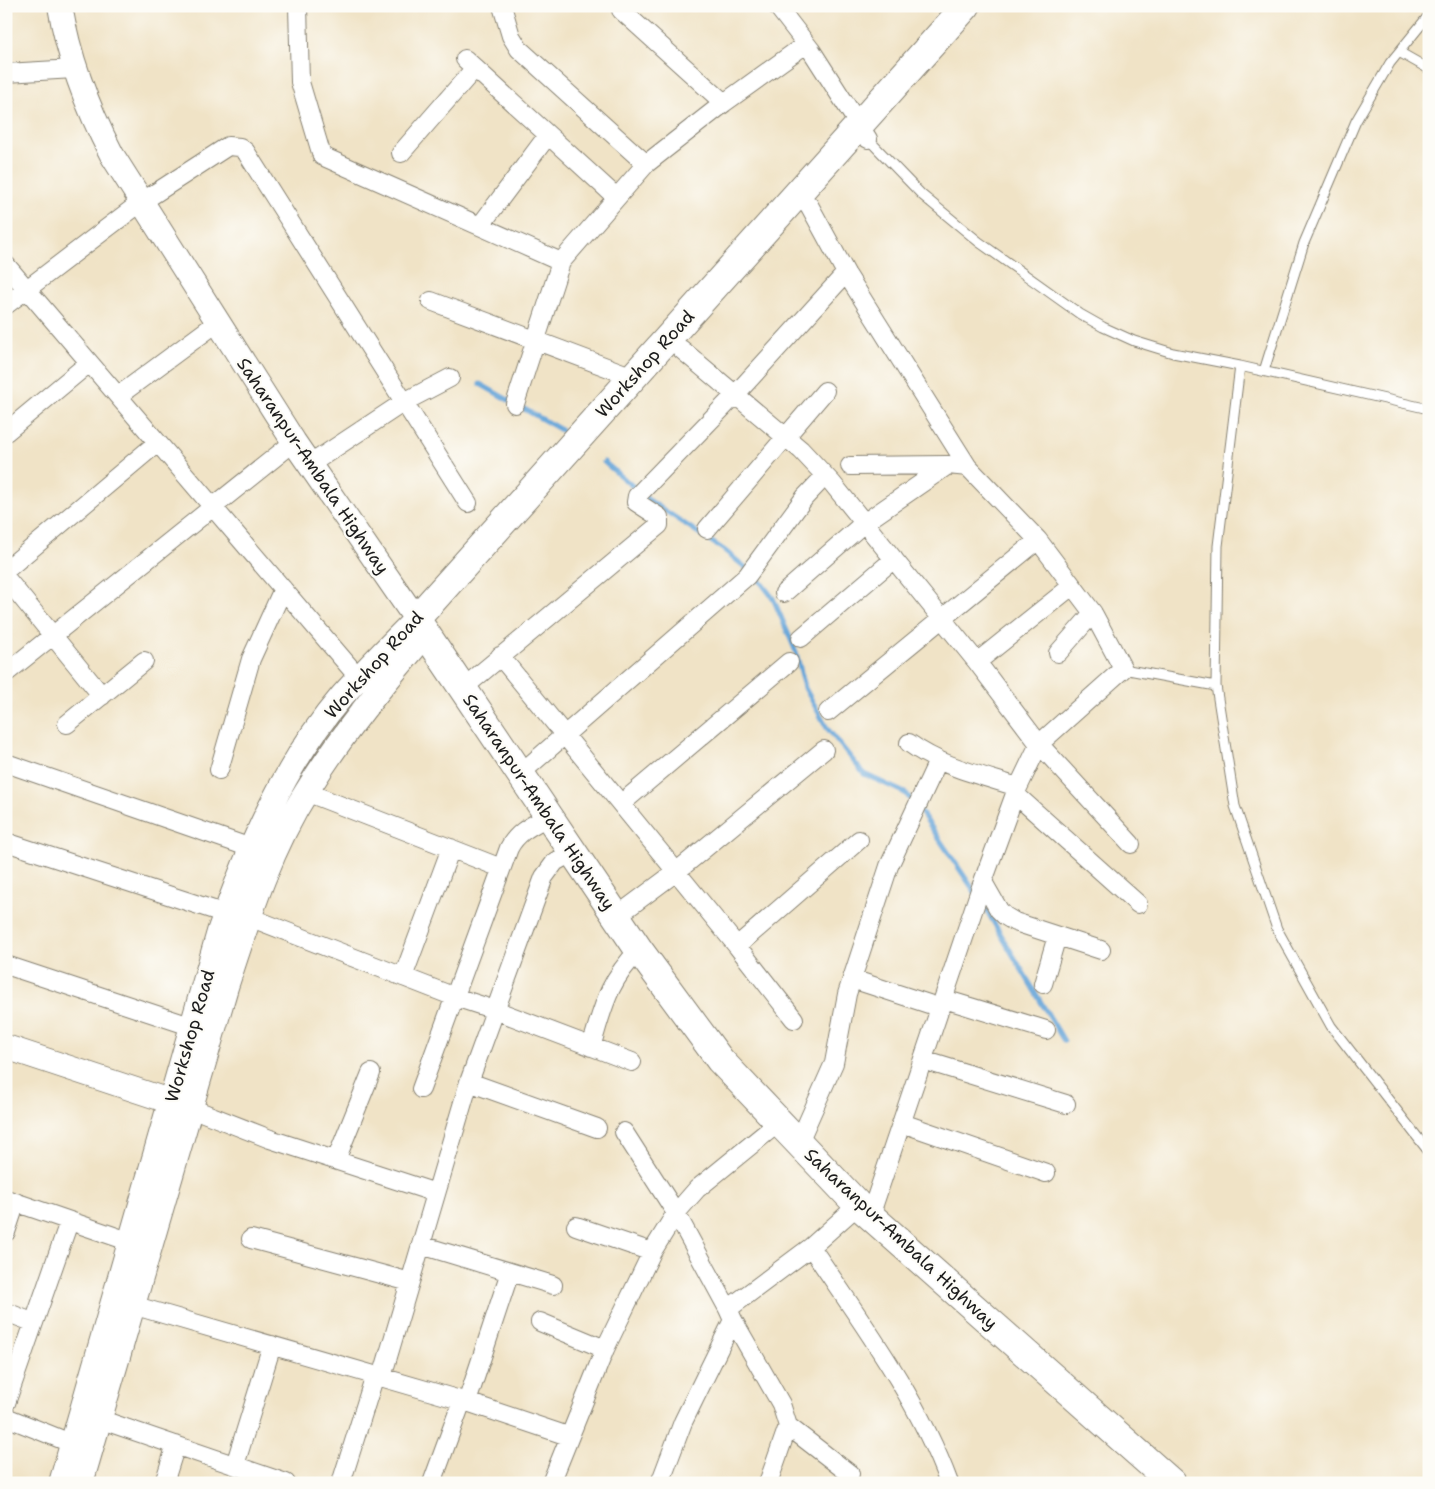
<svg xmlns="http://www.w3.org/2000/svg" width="1435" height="1489" font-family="'Shantell Sans',sans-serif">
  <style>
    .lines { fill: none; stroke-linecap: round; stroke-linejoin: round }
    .stream { stroke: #65a4d8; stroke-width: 5 }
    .lane-casing { stroke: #868071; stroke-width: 11 }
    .street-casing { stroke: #868071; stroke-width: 20 }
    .secondary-casing { stroke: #868071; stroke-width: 26 }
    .primary-casing { stroke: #868071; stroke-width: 30 }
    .lane { stroke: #fff; stroke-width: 9 }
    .street { stroke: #fff; stroke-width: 18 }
    .secondary { stroke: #fff; stroke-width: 24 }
    .primary { stroke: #fff; stroke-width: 28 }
    .labels { text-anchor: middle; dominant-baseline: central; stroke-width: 4.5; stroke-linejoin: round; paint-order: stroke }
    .street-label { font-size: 18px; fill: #1c1c1c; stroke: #fdfcf7 }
  </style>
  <rect width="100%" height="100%" fill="#fdfcf7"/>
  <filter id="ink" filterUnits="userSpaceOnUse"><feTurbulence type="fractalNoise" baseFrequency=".02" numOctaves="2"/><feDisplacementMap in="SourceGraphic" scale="10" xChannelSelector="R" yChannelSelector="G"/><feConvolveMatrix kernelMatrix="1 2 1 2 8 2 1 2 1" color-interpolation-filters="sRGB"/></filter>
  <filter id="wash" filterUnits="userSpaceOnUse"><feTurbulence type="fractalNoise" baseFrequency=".0096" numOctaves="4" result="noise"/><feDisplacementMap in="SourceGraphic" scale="20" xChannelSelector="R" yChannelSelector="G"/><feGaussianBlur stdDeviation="1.12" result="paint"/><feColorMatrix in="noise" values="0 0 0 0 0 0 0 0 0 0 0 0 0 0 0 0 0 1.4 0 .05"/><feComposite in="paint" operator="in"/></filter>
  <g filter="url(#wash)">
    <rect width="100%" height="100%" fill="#f0e3c6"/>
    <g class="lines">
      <path class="stream" d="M480 384 563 431
        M604 462 649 500 724 550 756 576 773 598 796 652 805 688 827 728 864 774 905 793 914 803
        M919 809 975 892
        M981 901 1064 1041"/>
    </g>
  </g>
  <g filter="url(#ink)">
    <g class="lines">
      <g class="lane-casing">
        <path id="lane" d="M1399 52 1429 69
          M868 139 922 195 979 242 1080 314 1103 327 1134 341 1173 353 1240 366 1429 409
          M1240 366 1218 546 1216 686 1235 806 1277 929 1331 1026 1429 1152
          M1264 371 1304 243 1356 121 1390 63 1429 15
          M1123 669 1216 686"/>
      </g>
      <g class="street-casing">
        <path id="street" d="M298 6 300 82 322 156 561 262
          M502 6 511 36 519 49 646 164
          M777 6 811 50 868 139
          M621 10 724 103
          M465 59 616 197
          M6 73 74 69
          M401 153 475 68
          M809 205 846 273 968 467 1038 540 1093 613 1123 669 1039 744 1015 794 981 887 870 1216
          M480 226 548 135
          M6 265 359 678
          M431 301 633 377
          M6 305 140 203 228 146 240 147 246 152 468 503
          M681 349 801 450 832 483 977 662 1039 744 1131 844
          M118 396 218 322
          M515 404 561 262 646 164 724 103 806 44
          M6 432 89 363
          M309 465 404 402 450 378
          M850 466 948 465
          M707 529 825 391
          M6 570 157 443
          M6 578 102 696
          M784 593 864 523 948 465 968 467
          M801 638 894 559
          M1058 653 1093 613
          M500 656 737 946 794 1019
          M977 662 1072 586
          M6 673 294 442
          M462 689 659 525V517L636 502 637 496 735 395 846 273
          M828 712 1038 540
          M67 724 144 661
          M909 743C942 767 980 775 1018 787
          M6 763 251 848
          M219 770 251 659 283 589
          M521 773 747 576 805 497 825 476
          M306 792 501 868
          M1015 794 1138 904
          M622 803 789 662
          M6 842 226 914 249 917 455 997 495 1010 632 1062
          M983 882 999 910 1005 916 1015 922 1101 950
          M617 916 676 872 824 750
          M737 946 859 840
          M6 965 193 1027
          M403 977 451 848
          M852 979 941 1008
          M1043 984 1057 936
          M944 999 1046 1030
          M591 1047C604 1005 607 983 639 950
          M923 1060 1066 1104
          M469 1082 597 1128
          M421 1089 509 848C518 831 533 825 549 816
          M191 1108 270 1139 436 1193
          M902 1123 1046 1173
          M624 1132 676 1213 728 1309
          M798 1144 834 1063 847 994 889 866 938 761
          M336 1160 371 1073
          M6 1199 131 1242
          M576 1226 652 1252
          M6 1232 16 1202
          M251 1239 410 1282
          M421 1245 553 1285
          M811 1247C862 1323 917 1396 949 1483
          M122 1302 467 1402 568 1436
          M6 1312 32 1322
          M733 1320 781 1404 788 1426 850 1474
          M540 1322 605 1349
          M382 1377 469 1082 544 877 555 862 573 852
          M467 1402 510 1272
          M6 1403 69 1222
          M6 1417 73 1444
          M99 1419 286 1483
          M235 1465 272 1345
          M164 1483 176 1445
          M341 1483 375 1375
          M432 1483 462 1401
          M551 1483 605 1349 652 1252 676 1213 697 1189 778 1123
          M660 1483 683 1422 733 1320 728 1309 811 1247 858 1205
          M768 1483 788 1426"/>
      </g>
      <g class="secondary-casing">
        <path id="secondary" d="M60 6C69 60 87 107 112 155L294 442 416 619C391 644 366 669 342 696 284 764 248 849 219 932L61 1483
          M6 1047 187 1107
          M81 1483 226 987C248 920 269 851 307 791 341 735 383 684 426 634"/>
      </g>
      <g class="primary-casing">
        <path id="primary" d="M966 6 416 619 639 950 720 1060 858 1205 1172 1483"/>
      </g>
      <use href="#lane" class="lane"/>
      <use href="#street" class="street"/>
      <use href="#secondary" class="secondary"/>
      <use href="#primary" class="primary"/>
    </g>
  </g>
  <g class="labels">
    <g class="street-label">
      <text transform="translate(645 364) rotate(-48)">Workshop Road</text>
      <text transform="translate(313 466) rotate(56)">Saharanpur-Ambala Highway</text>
      <text transform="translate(374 665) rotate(-48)">Workshop Road</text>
      <text transform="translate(539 802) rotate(56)">Saharanpur-Ambala Highway</text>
      <text transform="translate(190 1036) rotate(-74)">Workshop Road</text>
      <text transform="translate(901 1239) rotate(43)">Saharanpur-Ambala Highway</text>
    </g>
  </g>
  <rect width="1435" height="1489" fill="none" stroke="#fdfcf7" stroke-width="25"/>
</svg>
